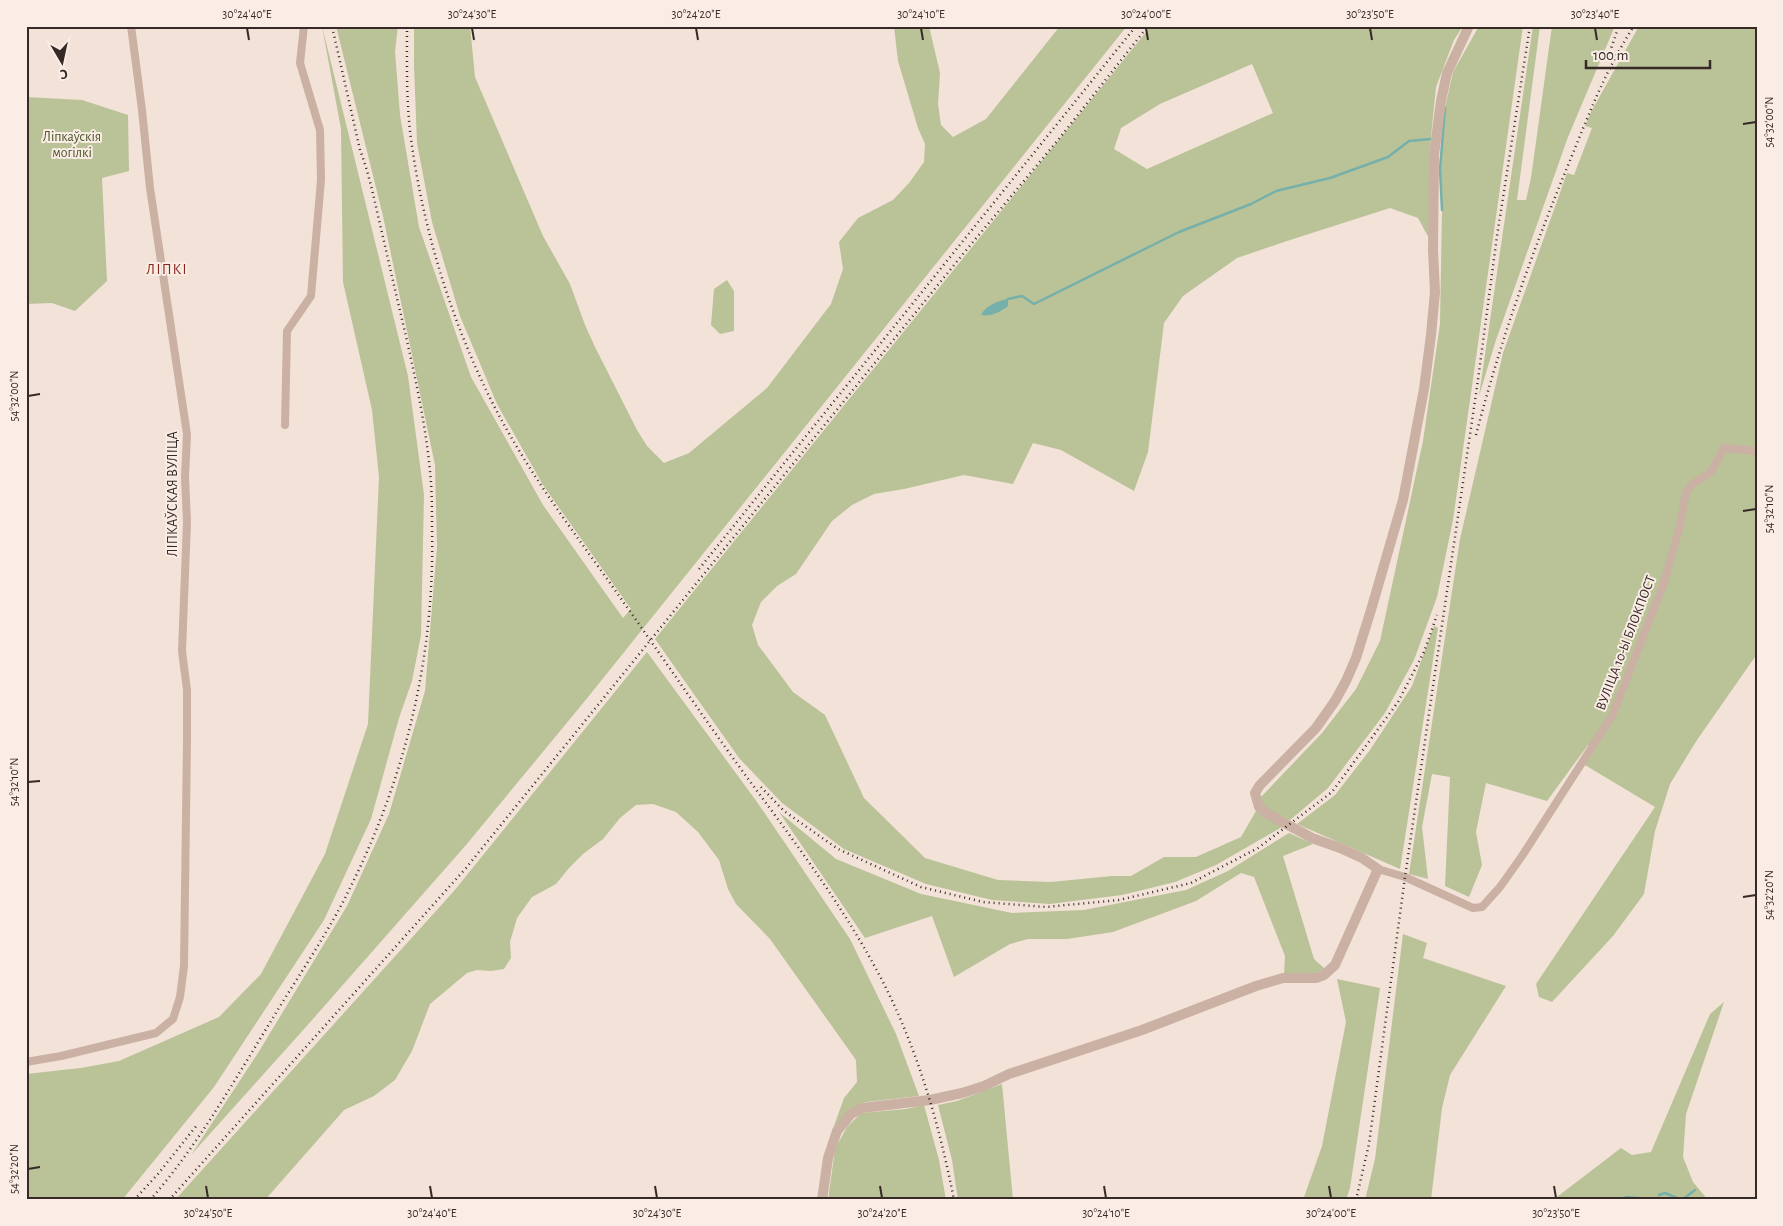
<svg xmlns="http://www.w3.org/2000/svg" width="1783" height="1226" font-family="'Alegreya Sans',sans-serif">
  <style>
    .green { fill: #bac298; fill-rule: evenodd }
    .water { fill: #76b0aa }
    .lines { fill: none; stroke-linecap: round; stroke-linejoin: round }
    .stream { stroke: #76b0aa; stroke-width: 2.5 }
    .minor { stroke: #cbb0a4; stroke-width: 8 }
    .tertiary { stroke: #cbb0a4; stroke-width: 10 }
    .rail { stroke: #362926; stroke-width: 2.5; stroke-dasharray: 1 4; stroke-linecap: butt }
    .ticks { fill: none; stroke: #362926; stroke-width: 2 }
    .labels { text-anchor: middle; dominant-baseline: central; stroke-width: 4; stroke-linejoin: round; paint-order: stroke }
    .park-label { font-size: 14px; fill: #4b5529; stroke: #faede5 }
    .street-label { font-size: 14px; fill: #362926; stroke: #faede5 }
    .neighbourhood-label { font-size: 15px; letter-spacing: 1px; fill: #88261c; stroke: #faede5 }
    .neatline { fill: none; stroke: #362926; stroke-width: 2 }
    .ticks-label { font-size: 12px; text-anchor: middle; fill: #362926 }
  </style>
  <rect width="100%" height="100%" fill="#f2e2d8"/>
  <path class="green" d="M322 26 408 376 424 495 421 635 412 681 399 718 371 819 324 920 214 1087 122 1200H26V1074L81 1068 119 1061 219 1017 261 974 325 854 368 724 379 477 372 410 343 282 341 129Z
    M336 26H398L395 51 400 115 419 227 471 377 543 505 623 618 631 609 543 485 497 404 460 316 432 222 417 143 414 66V26H470L475 77 543 236 570 284 585 325 595 347 637 430 647 446 664 463 689 453 767 388 831 304 843 269 839 242 858 218 893 200 909 183 924 162 925 144 918 128 898 61 894 26H929L940 73 938 104 941 125 953 137 986 119 1060 26H1127L584 702 466 845 305 1028 191 1155 258 1053 347 906 389 814 425 691 437 547 435 465 383 216Z
    M1151 26H1463L1454 40 1436 87 1429 157 1430 240 1418 218 1390 208 1290 240 1237 258 1183 296 1164 323 1148 452 1134 491 1061 450 1033 443 1013 484 964 475 904 489 874 494 852 505 832 521 796 574 777 586 761 602 752 625 758 645 793 692 825 715 864 798 925 858 998 880 1051 882 1112 876H1131L1164 857H1196L1241 837 1256 811 1282 827 1216 865 1175 882 1122 895 1050 904 992 900 926 884 844 849 782 803 739 758 655 639ZM1252 64 1273 113 1147 169 1114 149 1121 128 1160 104Z
    M1479 26H1523L1453 520 1437 597 1414 660 1385 713 1328 788 1290 820 1264 808 1260 798 1322 733 1356 689 1380 641 1423 441 1440 324 1442 210 1440 169 1445 108 1453 72Z
    M1533 26H1540L1517 200H1526L1531 178 1552 26H1615L1568 137 1496 340 1479 396Z
    M1639 26H1757V654L1697 740 1670 784 1655 831 1644 894 1613 936 1552 1002 1539 997 1536 984 1655 807 1585 765 1596 748 1588 745 1547 801 1486 783 1476 832 1482 865 1469 897 1445 886 1450 777 1432 774 1422 827 1428 879 1409 874 1460 539 1503 353 1567 173 1574 175 1592 128 1585 126 1591 112Z
    M26 97 82 100 128 115 129 171 102 178 107 281 75 311 52 303 26 304Z
    M727 280 734 291V331L720 334 711 325 714 289Z
    M1434 626 1438 628 1400 869 1297 824 1335 795 1370 750 1412 686Z
    M647 652 757 802 850 939 896 1034 919 1096 866 1102 855 1106 833 1129 844 1098 857 1082 856 1060 770 939 736 904 728 889 719 860 698 832 676 812 653 804 636 805 620 818 603 839 583 854 569 868 556 884 532 897 517 918 510 942 511 958 504 969 491 971 477 970 467 973 430 1004 412 1051 395 1080 374 1096 344 1110 265 1200H175L454 891Z
    M779 812 836 859 921 894 1012 913 1084 910 1186 890 1228 871 1289 833 1313 844 1283 856 1314 959 1325 969 1308 976 1284 975 1285 956 1254 877 1241 873 1196 901 1113 932 1067 939H1028L1010 944 954 977 932 916 865 938Z
    M1403 934 1427 943 1423 958 1506 986 1450 1075 1442 1108 1431 1200H1365L1375 1159Z
    M1337 979 1380 988 1350 1188 1346 1200H1303L1322 1146 1346 1022Z
    M1724 1002 1686 1114 1683 1157 1693 1182 1708 1200H1553L1621 1148 1632 1155 1651 1152 1710 1014Z
    M1002 1084 1013 1200H958L952 1160 938 1105 957 1101Z
    M924 1105 939 1160 946 1200H828L835 1149 847 1127 861 1113 906 1109Z"/>
  <path class="water" d="M1008 299V306C1001 312 990 317 981 315 985 306 999 300 1008 299Z"/>
  <g class="lines">
    <path class="stream" d="M1442 210 1440 169 1445 108
      M1008 299 1022 296 1034 304 1179 232 1251 204 1276 191 1330 178 1388 157 1409 141 1431 139
      M1659 1195 1665 1193 1682 1200 1695 1190
      M1623 1200 1626 1197 1649 1199"/>
    <path class="minor" d="M285 425 287 331 311 296 321 180 320 130 300 63 304 26
      M1378 869 1405 877 1473 908 1482 907 1500 887 1522 856 1612 716 1664 583 1680 525 1686 492 1691 485 1711 472 1724 448 1757 451
      M26 1062 61 1056 156 1033 173 1019 180 997 184 966 187 741V690L182 651 187 522 185 477 187 434 150 188 142 110 131 26"/>
    <path class="tertiary" d="M822 1200 828 1158 837 1131 851 1114 862 1108 930 1100 962 1093 984 1086 1009 1074 1142 1030 1256 986 1283 978H1316L1324 975 1335 965 1378 869 1362 858 1340 848 1312 838 1266 813 1259 807 1255 793 1260 785 1316 728 1335 701 1346 681 1356 658 1371 610 1403 500 1424 389 1431 335 1435 292 1433 250 1434 155 1441 101 1447 73 1469 26"/>
    <path class="rail" d="M407 26C407 64 406 101 411 139 423 228 450 317 490 398 523 464 562 516 605 576 652 642 698 710 746 776 797 845 850 915 888 992 920 1058 940 1128 954 1200
      M1608 57 1619 26
      M1476 435C1500 342 1532 252 1569 163 1588 116 1606 69 1634 26
      M699 569 1136 26
      M761 787 784 811 838 849 921 887 983 902 1046 907 1119 900 1191 883 1258 848 1332 792 1398 702 1424 652 1437 615
      M134 1200 158 1174 197 1125
      M150 1200C197 1147 234 1081 271 1021 298 976 329 932 352 884 407 772 435 653 432 528 432 509 432 490 430 471 425 419 413 367 401 315 393 282 386 249 378 216 373 193 368 171 360 150L332 26
      M169 1200 466 868 963 254 1058 140 1148 26
      M1356 1200 1369 1144 1405 877 1477 387 1497 236 1530 26"/>
  </g>
  <path class="ticks" d="M247 28 249 40M472 28 474 40M696 28 698 40M921 28 923 40M1146 28 1148 40M1370 28 1372 40M1595 28 1597 40M1743 124 1756 122M28 396 40 394M1743 511 1756 509M28 782 40 781M1743 897 1756 895M28 1169 40 1167M206 1186 208 1198M430 1186 432 1198M655 1186 657 1198M880 1186 882 1198M1104 1186 1106 1198M1329 1186 1331 1198M1554 1186 1556 1198"/>
  <g class="labels">
    <g class="park-label">
      <text x="72" y="137">Ліпкаўскія<tspan x="72" dy="16">могілкі</tspan></text>
    </g>
    <g class="street-label">
      <text transform="translate(173 494) rotate(-90)">ЛІПКАЎСКАЯ ВУЛІЦА</text>
      <text transform="translate(1626 643) rotate(-69)">ВУЛІЦА 10-Ы БЛОКПОСТ</text>
    </g>
    <g class="neighbourhood-label">
      <text x="167" y="269">ЛІПКІ</text>
    </g>
  </g>
  <rect width="1783" height="1226" fill="none" stroke="#faede5" stroke-width="55"/>
  <g transform="translate(62 62) rotate(171)" stroke="#faede5" stroke-width="4" paint-order="stroke">
  <path d="M0-4L9 19L0 12L-9 19Z" fill="#362926"/>
  <text y="-8" font-size="14" font-weight="bold" text-anchor="middle" fill="#362926">С</text>
  </g>
  <path d="M1586 60v8h124v-8" fill="none" stroke="#362926" stroke-width="2.5"/>
  <text x="1593" y="60" font-size="15" fill="#362926" stroke="#faede5" stroke-width="4" paint-order="stroke">100 m</text>
  <rect x="28" y="28" width="1728" height="1170" class="neatline"/>
  <g class="ticks-label">
    <text x="247" y="18">30°24'40"E</text>
    <text x="472" y="18">30°24'30"E</text>
    <text x="696" y="18">30°24'20"E</text>
    <text x="921" y="18">30°24'10"E</text>
    <text x="1146" y="18">30°24'00"E</text>
    <text x="1370" y="18">30°23'50"E</text>
    <text x="1595" y="18">30°23'40"E</text>
    <text transform="translate(1769 122) rotate(-90)" y="4">54°32'00"N</text>
    <text transform="translate(14 396) rotate(-90)" y="4">54°32'00"N</text>
    <text transform="translate(1769 509) rotate(-90)" y="4">54°32'10"N</text>
    <text transform="translate(14 782) rotate(-90)" y="4">54°32'10"N</text>
    <text transform="translate(1769 895) rotate(-90)" y="4">54°32'20"N</text>
    <text transform="translate(14 1169) rotate(-90)" y="4">54°32'20"N</text>
    <text x="208" y="1217">30°24'50"E</text>
    <text x="432" y="1217">30°24'40"E</text>
    <text x="657" y="1217">30°24'30"E</text>
    <text x="882" y="1217">30°24'20"E</text>
    <text x="1106" y="1217">30°24'10"E</text>
    <text x="1331" y="1217">30°24'00"E</text>
    <text x="1556" y="1217">30°23'50"E</text>
  </g>
</svg>
